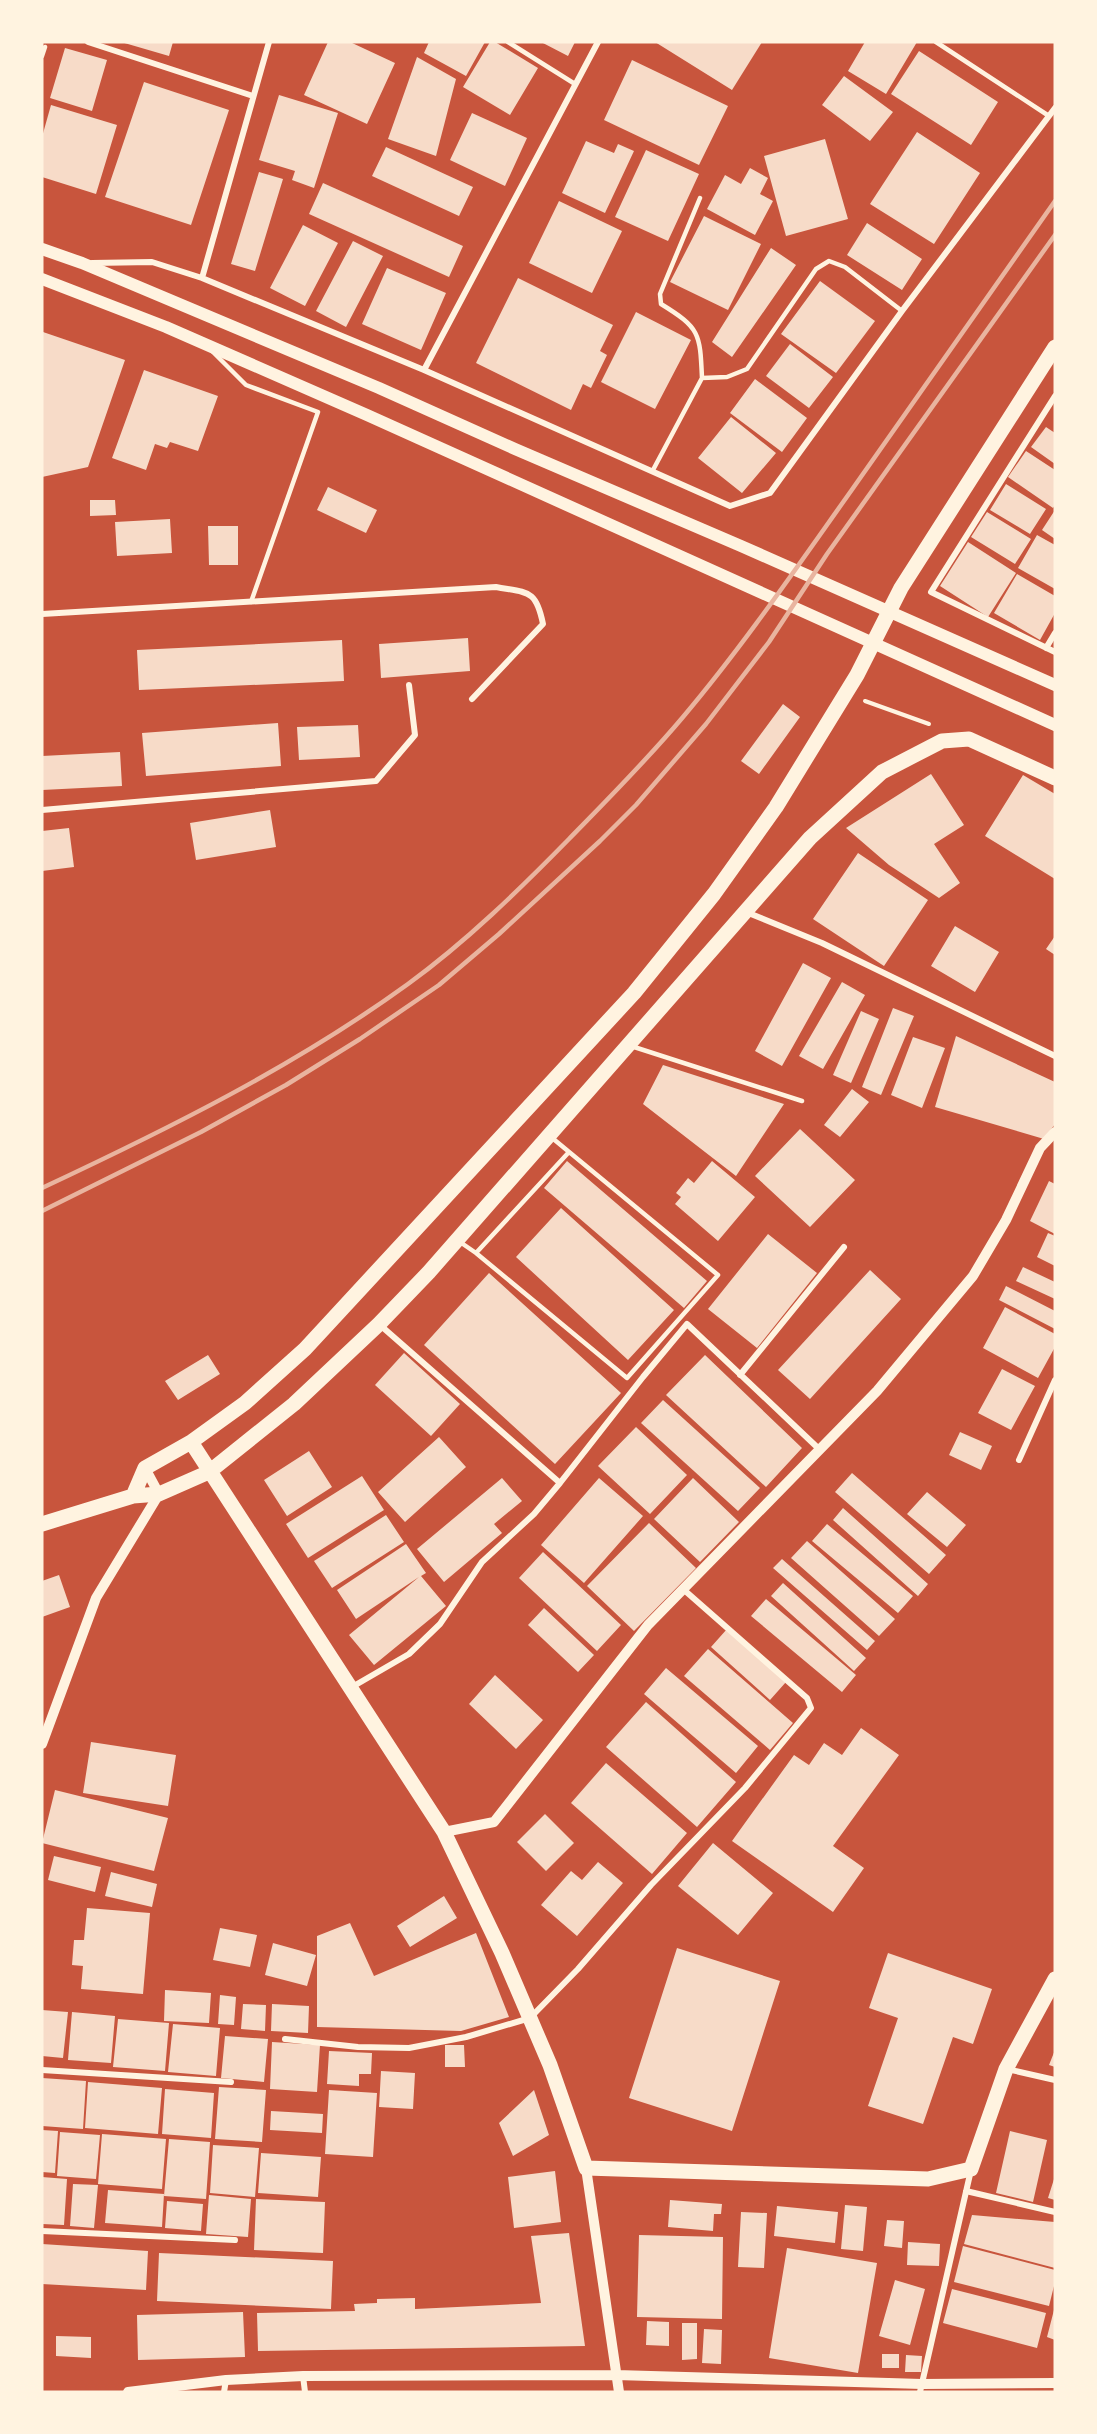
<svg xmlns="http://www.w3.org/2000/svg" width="1097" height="2434" font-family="Cabin,sans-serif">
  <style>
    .building { fill: #f7dbc8 }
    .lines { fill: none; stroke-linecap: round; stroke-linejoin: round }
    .path { stroke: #fff3e0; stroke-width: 4 }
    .service { stroke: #fff3e0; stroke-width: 4.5 }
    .minor { stroke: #fff3e0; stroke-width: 6 }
    .tertiary { stroke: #fff3e0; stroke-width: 10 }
    .secondary { stroke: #fff3e0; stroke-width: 12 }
    .primary { stroke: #fff3e0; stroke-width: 15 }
    .rail { stroke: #e9b49f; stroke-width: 4.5 }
  </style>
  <rect width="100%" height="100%" fill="#c8553d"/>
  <path class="building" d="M121 42H173L169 56Z
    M328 42H350L395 63 367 124 304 95Z
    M429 42H485L466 76 424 53Z
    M490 42H495L538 68 510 115 463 87Z
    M541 42H575L568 56Z
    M655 42H762L732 90Z
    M865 42H917L886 94 848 71Z
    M65 48 107 60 92 111 50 98Z
    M919 51 998 102 971 145 891 94Z
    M417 57 456 79 436 156 388 139Z
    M632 60 728 106 699 165 604 120Z
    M844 76 893 112 870 141 822 105Z
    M144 82 229 110 191 225 105 197Z
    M279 95 338 113 314 188 292 180 295 171 259 160Z
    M51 105 117 125 96 194 42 177V137Z
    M472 113 527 138 505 186 450 160Z
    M917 132 980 173 934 244 870 204Z
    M825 139 848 219 786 236 764 156Z
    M586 141 614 153 618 144 634 151 605 213 562 193Z
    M386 147 473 187 459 216 372 176Z
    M646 150 699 174 668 241 615 217Z
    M750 168 768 178 760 194 773 201 755 235 707 209 725 175 741 184Z
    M259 172 283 179 255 271 231 264Z
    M323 183 463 246 449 277 309 214Z
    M559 201 622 231 592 293 529 263Z
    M704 216 761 244 728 310 670 282Z
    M867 223 922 259 902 290 847 255Z
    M303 225 338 243 305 306 270 288Z
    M353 241 383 256 346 327 316 311Z
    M771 248 796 265 732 357 712 342Z
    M387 268 446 293 421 350 362 324Z
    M518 278 613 325 600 351 607 355 591 388 583 384 571 410 476 363Z
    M820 281 875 321 836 373 781 334Z
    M636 312 691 340 655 409 601 382Z
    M43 332 125 360 88 467 42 477Z
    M790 344 833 377 809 408 766 376Z
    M144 370 218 396 198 451 170 442 167 448 155 444 146 470 112 458Z
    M755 379 807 418 782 452 730 413Z
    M731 417 776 453 742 493 698 458Z
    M1046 427 1055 433V464L1031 447Z
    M1026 451 1055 470V505L1053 508 1008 477Z
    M1006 484 1046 509 1030 534 990 510Z
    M328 487 377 510 366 533 317 510Z
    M90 500H115L116 515 90 516Z
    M1055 510V539L1042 530Z
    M987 512 1031 539 1015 564 971 537Z
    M170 519 172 553 117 556 115 522Z
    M208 526H238V565H209Z
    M1037 535 1055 545V589L1018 568Z
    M968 542 1016 573 988 617 940 586Z
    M1017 574 1055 596V613L1040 640 994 613Z
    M468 638 470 671 381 678 379 644Z
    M342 640 344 681 139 690 137 650Z
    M783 704 800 717 759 774 741 761Z
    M278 723 281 766 146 776 142 733Z
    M358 725 360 757 299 760 297 727Z
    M120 752 122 786 42 790V756Z
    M931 774 964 825 934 844 960 883 939 898 889 865 846 828Z
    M1023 775 1055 794V879L985 836Z
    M270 810 276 847 196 860 190 823Z
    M69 828 74 867 42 871V831Z
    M858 853 928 900 884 966 813 919Z
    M955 926 999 952 975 992 931 966Z
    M1055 936V955L1046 949Z
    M803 963 831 978 782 1066 755 1051Z
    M842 982 865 995 823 1069 799 1056Z
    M893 1008 914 1016 881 1095 862 1087Z
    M861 1011 879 1019 851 1083 833 1075Z
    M956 1036 1055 1082V1124L1044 1139 935 1107Z
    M913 1037 945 1048 922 1108 891 1095Z
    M663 1065 784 1104 736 1176 643 1104Z
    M852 1089 869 1102 840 1137 824 1125Z
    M800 1129 855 1180 810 1227 755 1176Z
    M567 1161 707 1281 684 1308 544 1188Z
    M712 1161 755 1197 718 1241 675 1204 681 1197 676 1193 688 1178 694 1183Z
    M1049 1181 1055 1184V1234L1030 1221Z
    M561 1208 674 1310 628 1360 516 1257Z
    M1048 1233 1055 1236V1266L1037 1257Z
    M768 1234 817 1273 757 1348 708 1309Z
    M1023 1267 1055 1282V1299L1016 1281Z
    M870 1270 901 1299 810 1399 778 1370Z
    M489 1273 621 1393 555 1464 424 1345Z
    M1006 1286 1055 1311V1329L999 1300Z
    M1005 1307 1055 1334V1347L1038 1378 983 1348Z
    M404 1353 460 1404 431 1436 375 1385Z
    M208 1355 220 1374 178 1400 165 1381Z
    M705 1355 802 1448 766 1487 666 1395Z
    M1002 1369 1035 1386 1011 1430 978 1413Z
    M663 1400 760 1488 738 1511 641 1423Z
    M636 1427 687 1475 650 1514 598 1466Z
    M960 1432 992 1446 981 1470 949 1455Z
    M439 1437 466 1467 405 1522 378 1492Z
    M309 1451 332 1487 287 1516 264 1480Z
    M852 1473 946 1555 929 1574 835 1492Z
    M362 1476 384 1510 308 1558 286 1524Z
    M502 1478 522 1501 494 1524 502 1533 444 1582 417 1549Z
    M599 1478 643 1516 584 1583 541 1545Z
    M693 1478 739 1522 700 1562 654 1519Z
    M927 1492 966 1525 947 1547 907 1514Z
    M843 1508 928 1584 918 1596 833 1520Z
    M386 1515 404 1542 332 1588 314 1561Z
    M649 1523 696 1568 634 1631 587 1586Z
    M827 1524 913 1596 898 1613 812 1541Z
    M807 1541 895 1619 879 1636 791 1558Z
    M406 1544 426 1573 421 1576 446 1606 374 1665 349 1635 419 1577 356 1619 337 1590Z
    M543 1552 621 1625 597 1651 519 1578Z
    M782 1559 875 1641 867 1650 773 1568Z
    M59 1575 70 1607 42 1617V1581Z
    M783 1583 866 1658 854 1671 771 1596Z
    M766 1599 856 1675 842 1692 751 1616Z
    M544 1608 594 1655 578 1672 528 1625Z
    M727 1629 786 1682 770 1700 711 1647Z
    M708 1649 793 1723 770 1750 684 1676Z
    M666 1668 758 1746 736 1773 644 1694Z
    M495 1675 543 1720 516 1749 469 1704Z
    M646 1702 736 1782 697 1827 606 1747Z
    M861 1728 899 1755 833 1846 864 1868 833 1912 732 1841 794 1755 809 1765 824 1743 842 1755Z
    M91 1742 176 1755 168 1806 83 1793Z
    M606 1763 687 1833 652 1874 571 1803Z
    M55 1790 168 1818 154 1871 42 1843Z
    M545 1814 574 1843 546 1871 517 1842Z
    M713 1843 773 1893 738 1935 678 1886Z
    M54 1856 101 1867 95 1892 48 1880Z
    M598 1862 623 1883 577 1936 541 1905 571 1871 582 1880Z
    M111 1872 157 1884 152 1907 105 1896Z
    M444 1896 457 1918 410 1947 397 1926Z
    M87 1908 150 1913 143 1994 81 1989 83 1966 72 1965 74 1940H84Z
    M350 1923 374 1976 476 1933 509 2017 461 2031 317 2027V1936Z
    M220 1928 257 1935 250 1967 213 1960Z
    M273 1943 316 1955 307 1986 265 1975Z
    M677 1948 780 1981 732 2131 629 2098Z
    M888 1953 992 1989 973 2044 953 2037 923 2124 868 2106 898 2018 869 2008Z
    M165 1990 211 1993 209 2023 164 2021Z
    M220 1995 236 1997 234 2025 218 2024Z
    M243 2004 266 2005 265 2031 241 2029Z
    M272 2004 309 2006 308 2033 271 2031Z
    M42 2010 68 2012 63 2058 42 2056Z
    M72 2012 115 2016 111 2063 68 2060Z
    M118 2019 169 2023 165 2071 113 2067Z
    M173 2024 220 2028 216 2076 168 2072Z
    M225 2036 268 2039 264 2082 221 2078Z
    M272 2042 320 2045 317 2092 270 2089Z
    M445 2045H464L465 2067H445Z
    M1055 2050V2067L1049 2065Z
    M329 2051 372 2053 371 2074H359V2086L327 2084Z
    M381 2071 415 2073 413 2109 379 2107Z
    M42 2078 86 2081 83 2129 42 2126Z
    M88 2082 162 2088 158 2134 85 2128Z
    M219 2087 266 2090 262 2142 215 2139Z
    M165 2089 214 2093 211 2138 162 2134Z
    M329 2090 377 2093 373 2157 325 2154Z
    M534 2090 549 2135 513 2156 499 2123Z
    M271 2111 323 2114 322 2133 270 2130Z
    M42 2130 58 2131 55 2173 42 2172Z
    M1010 2131 1047 2140 1033 2202 996 2193Z
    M60 2132 100 2135 96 2179 57 2176Z
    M102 2134 166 2139 162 2189 98 2184Z
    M169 2139 210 2142 206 2199 164 2196Z
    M213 2145 259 2148 255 2197 210 2193Z
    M261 2153 321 2157 318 2197 258 2193Z
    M555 2171 561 2222 514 2228 508 2177Z
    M1055 2176V2200L1048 2198Z
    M42 2177 67 2179 64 2225 42 2224Z
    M73 2184 98 2185 94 2228 70 2226Z
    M108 2190 164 2194 162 2227 105 2223Z
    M209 2195 251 2199 248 2237 206 2234Z
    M256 2199 325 2202 323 2253 254 2250Z
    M670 2200 722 2204 721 2214H714L713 2231 668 2227Z
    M167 2201 203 2204 201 2231 165 2228Z
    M845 2205 867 2207 863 2251 841 2249Z
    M777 2206 838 2212 835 2243 774 2236Z
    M741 2212 767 2213 764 2268 738 2267Z
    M972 2215 1055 2222V2268L964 2244Z
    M887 2220 904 2221 902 2248 884 2246Z
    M569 2233 585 2346 258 2351 257 2313 355 2311 354 2304 377 2303V2299L415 2298V2309L541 2303 531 2236Z
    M639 2235 723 2237 722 2319 637 2317Z
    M908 2242 940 2244 939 2266 907 2265Z
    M42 2244 148 2251 146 2290 42 2284Z
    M963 2246 1055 2270V2282L1049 2306 954 2282Z
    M787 2248 877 2263 858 2373 769 2358Z
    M159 2253 333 2261 331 2309 157 2301Z
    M895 2280 925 2289 910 2345 879 2336Z
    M952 2289 1046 2313 1037 2348 943 2323Z
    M1054 2310H1055V2340L1047 2337Z
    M243 2312 245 2357 138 2360 137 2315Z
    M647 2321 669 2322V2346L646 2345Z
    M682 2323H697V2359L682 2360Z
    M704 2329 722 2330 721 2364 702 2363Z
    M56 2336 91 2337V2358L56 2356Z
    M882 2354H899V2368H882Z
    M906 2355 922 2356 921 2372H905Z"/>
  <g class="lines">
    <path class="path" d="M865 701 929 724"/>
    <path class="service" d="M508 42 575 84
      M936 42 1049 116
      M42 56 45 47
      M700 198 660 294 661 304C700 328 700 333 702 378
      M213 352 246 385 318 412 251 602
      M653 470 702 378 727 377 747 369 816 269 829 261 845 267 902 311
      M631 1046 802 1101
      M460 1242 476 1253 569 1152
      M476 1253 627 1378 718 1275 551 1137"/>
    <path class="minor" d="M88 42 253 96
      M92 263 152 262 202 278 269 42
      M202 278 424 370 730 506 770 493 902 311 1055 108
      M424 370 598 42
      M1055 396 931 592 1055 652
      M42 614 496 587C528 593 536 589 543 624L472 699
      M1046 648 1055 633
      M42 810 376 781 415 735 409 685
      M746 912 822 943 1055 1056
      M380 1325 560 1483 643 1377 687 1324 818 1448
      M740 1375 844 1247
      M1019 1460 1055 1380
      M352 1687 409 1654 440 1624 482 1562 534 1514 560 1483
      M285 2039 358 2047 409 2048 466 2037 530 2018 578 1969 651 1885 745 1788 811 1708 807 1698 683 1589
      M1007 2069 1055 2080
      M42 2070 231 2082
      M966 2191 1055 2212
      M42 2231 235 2240
      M303 2376 305 2392
      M224 2392 226 2380
      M920 2392 971 2170"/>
    <path class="tertiary" d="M42 1744 96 1598 159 1494 145 1468
      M444 1832 494 1822 648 1625 877 1391 973 1276 1006 1220 1040 1148 1055 1132
      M586 2168 619 2392
      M128 2392 226 2380 303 2376 616 2375 922 2384 1055 2383"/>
    <path class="secondary" d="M42 249 82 263 379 388 515 449 741 546 1055 685
      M42 279 166 327 367 415 1055 725"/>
    <path class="primary" d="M191 1442 444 1832 502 1953 550 2065 586 2168 928 2179 971 2169 1006 2069 1055 1979
      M133 1496 145 1468 191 1442 245 1403 305 1349 634 993 714 894 776 807 857 675 901 588 1055 347
      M42 1524 133 1496 159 1494 209 1472 294 1404 379 1324 429 1272 810 838 882 772 942 741 969 739 1055 778"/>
    <path class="rail" d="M42 1188C168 1129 295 1066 408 984 467 941 519 890 569 839 608 799 647 760 683 717 743 646 797 567 851 491 919 394 987 297 1055 201
      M42 1211 201 1132 286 1085 360 1039 439 985 499 934 600 841 636 805 706 724 769 642 827 554 1055 235"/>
  </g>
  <rect width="1097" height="2434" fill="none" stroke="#fff3e0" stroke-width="87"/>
</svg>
